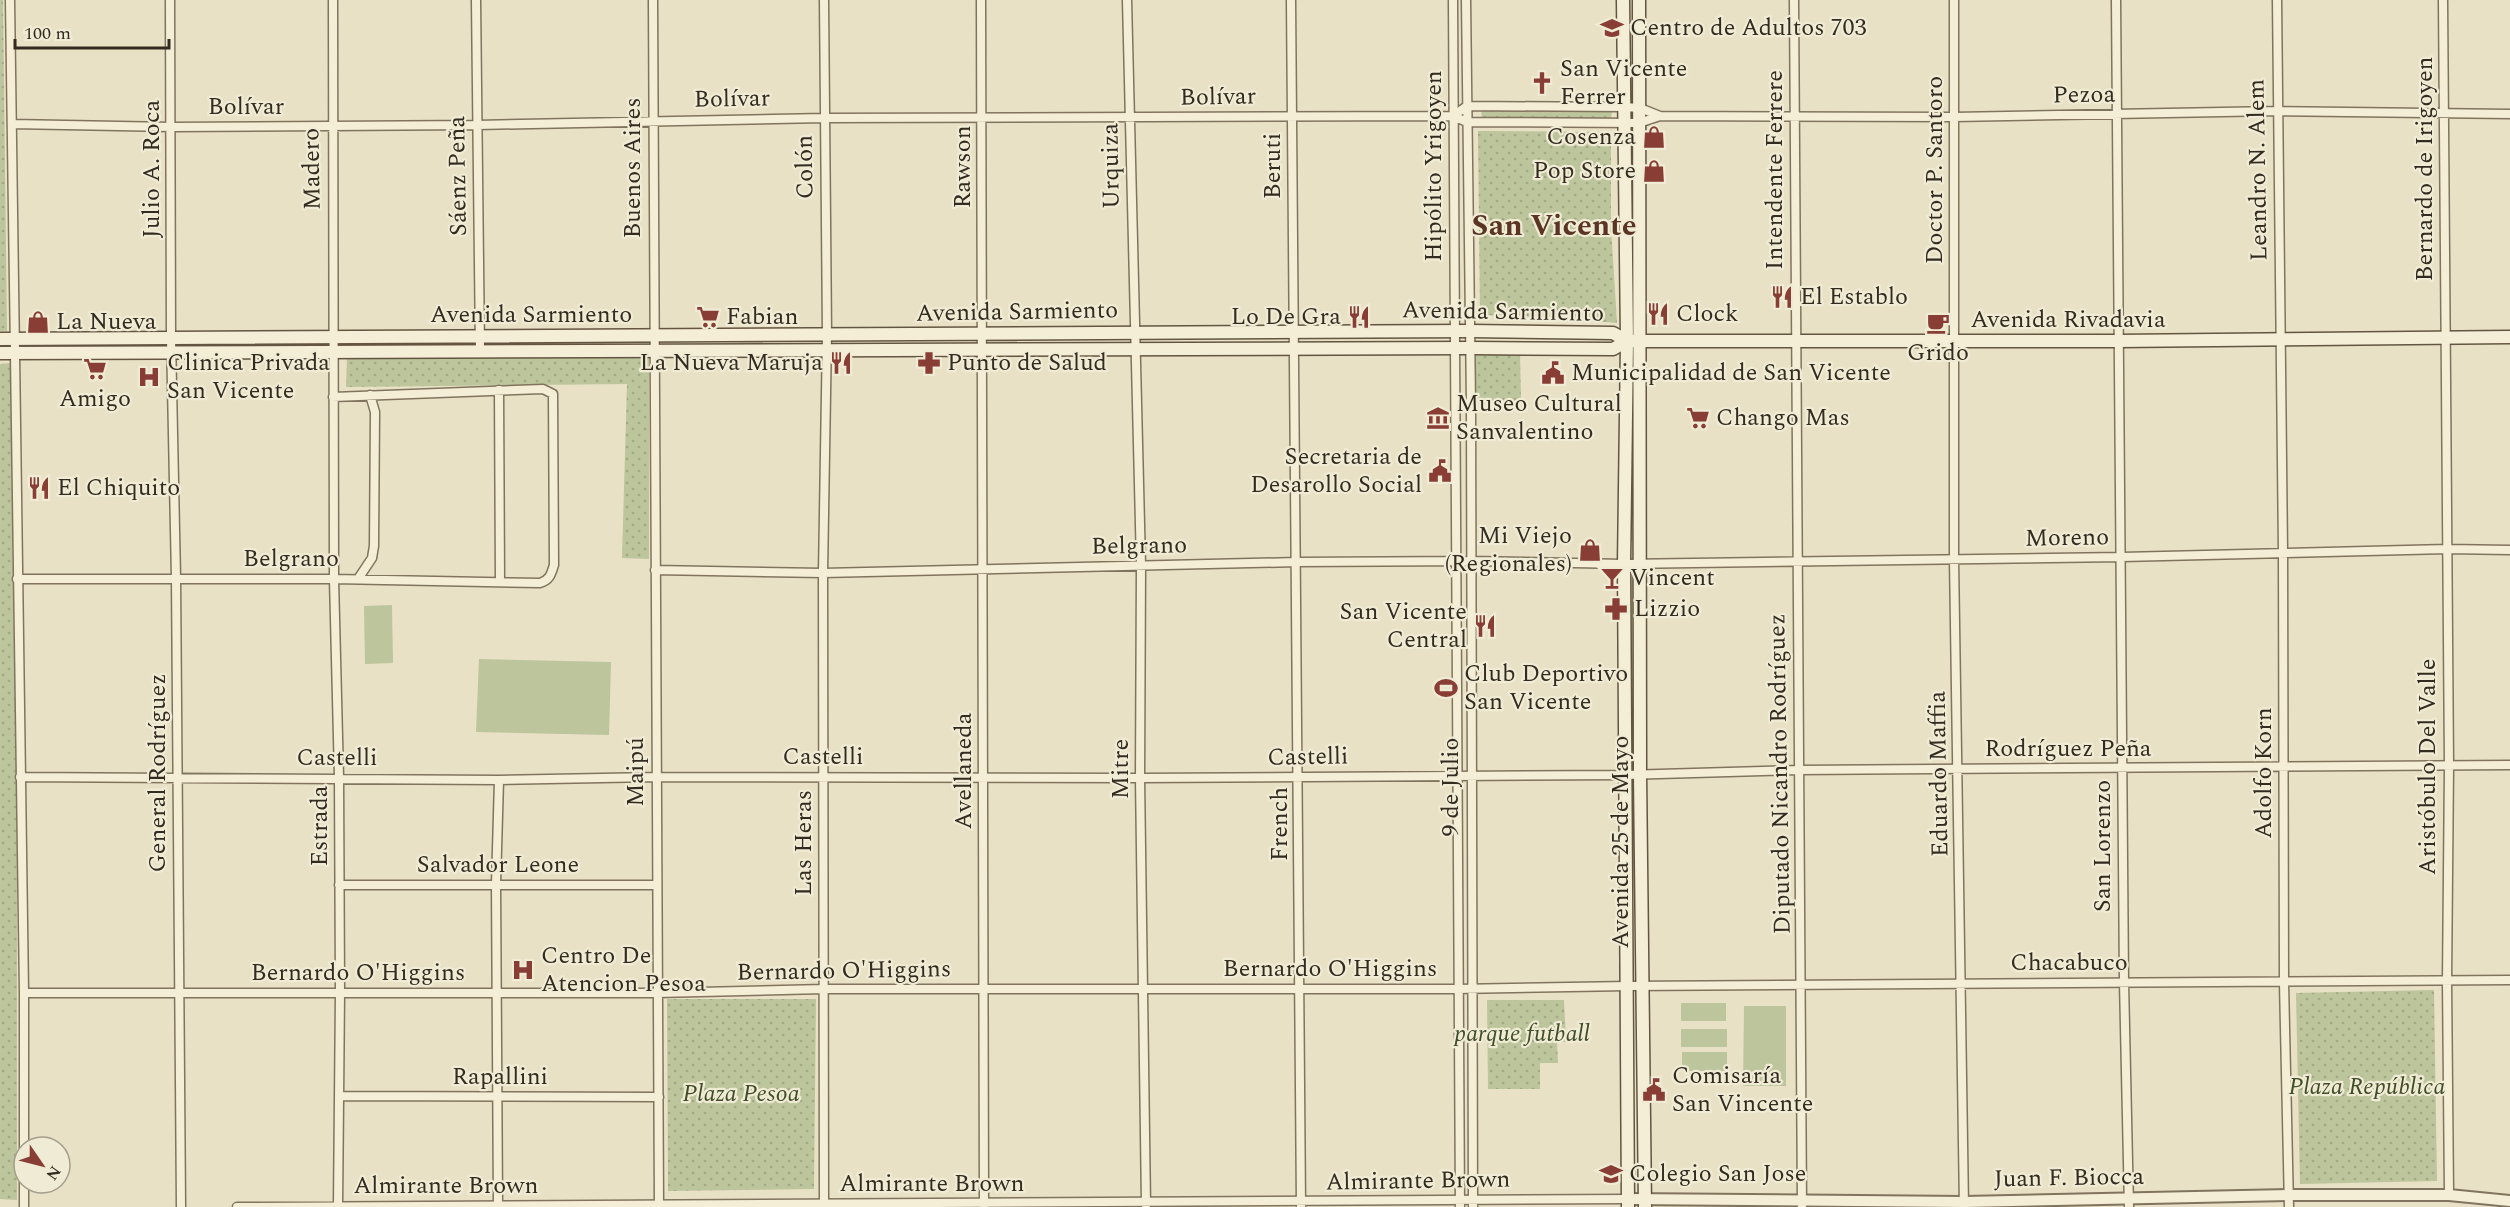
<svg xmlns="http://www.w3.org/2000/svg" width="2510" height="1207" font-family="Spectral,serif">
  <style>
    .grass { fill: url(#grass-dots) }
    .garden { fill: #bcc59b }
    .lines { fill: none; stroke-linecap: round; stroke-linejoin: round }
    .minor-casing { stroke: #81745e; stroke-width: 11 }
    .tertiary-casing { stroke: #81745e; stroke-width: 14 }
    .secondary-casing { stroke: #635541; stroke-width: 15 }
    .minor { stroke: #f4eed7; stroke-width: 8 }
    .tertiary { stroke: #f4eed7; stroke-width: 10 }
    .secondary { stroke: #f4eed7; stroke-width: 12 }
    .labels { text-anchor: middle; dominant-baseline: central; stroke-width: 4.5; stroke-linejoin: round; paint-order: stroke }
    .poi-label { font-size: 24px; fill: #332b20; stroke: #f0ebd4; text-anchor: start }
    .street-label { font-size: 24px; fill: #332b20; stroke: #f0ebd4 }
    .park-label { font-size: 24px; font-style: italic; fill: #404d29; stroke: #f0ebd4 }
    .district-label { font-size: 30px; font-weight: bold; fill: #5a3524; stroke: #f0ebd4 }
  </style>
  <defs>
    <pattern id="grass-dots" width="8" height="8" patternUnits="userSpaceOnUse" patternTransform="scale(1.5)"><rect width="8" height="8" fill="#bcc59b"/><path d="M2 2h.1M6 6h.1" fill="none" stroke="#a2a985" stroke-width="1.8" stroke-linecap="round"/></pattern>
  </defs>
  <rect width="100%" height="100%" fill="#e8e1c5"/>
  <path class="grass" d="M0 0H3L7 331H0Z
    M1481 109 1612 111 1611 119 1482 118Z
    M1478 131 1611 132V227L1617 323 1550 317 1480 315Z
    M1520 353 1521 401 1475 402V354Z
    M649 356V559L622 558 627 384 346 387 347 357Z
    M1630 360H1636L1635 542H1630Z
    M11 363 17 579V1200L0 1199V364Z
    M1630 574H1635L1634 752H1630Z
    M2434 990 2437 1181 2300 1184 2296 993Z
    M667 999H816L814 1189 668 1191Z
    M1487 1000H1564L1566 1042H1557L1558 1063H1540V1089H1488Z"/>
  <path class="garden" d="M392 605 393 663 365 664 364 606Z
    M479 659 611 662 609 735 476 732Z
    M1681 1003H1726V1021H1681Z
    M1744 1006H1786V1086H1743Z
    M1681 1029H1727V1047H1681Z
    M1682 1052H1727V1071H1682Z"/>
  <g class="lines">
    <g class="minor-casing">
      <path id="minor" d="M10 0 24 993V1207
        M170 0 171 338 176 578 181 1207
        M333 0 334 579 339 777 340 992 338 1207
        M476 0 480 351
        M653 0 659 1207
        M824 0 827 334 823 573 824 1207
        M981 0 984 1206
        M1127 0 1141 565 1140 778 1146 1205
        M1291 0 1301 1207
        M1453 0 1460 1207
        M1466 0 1471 404 1473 1207
        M1794 0 1802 1207
        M1954 0V559L1964 1207
        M2116 0 2124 982 2129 1207
        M2277 0 2283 553 2284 983 2289 1207
        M2443 0 2449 766 2447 981 2449 1195
        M1453 116 1467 106 1623 107 1640 108 1660 116
        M12 124 172 127 477 125 824 118 1453 116 1467 122 1639 123 1660 116 1954 117 2276 111 2510 114
        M499 390 500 582
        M655 570 823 573 1297 562 1471 561 1624 564 2122 557 2447 549 2510 550
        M17 579H334L540 583C550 580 551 574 554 565L553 394 543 389 333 397
        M358 579 372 558 374 546 375 412 370 395
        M20 777 499 780 655 777 1140 778 1625 775 1798 770 2510 765
        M339 885H657
        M24 993H657L824 989H1457L1628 986 2510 980
        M340 1096 659 1097
        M498 1206 496 884 499 780
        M237 1207 1628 1199"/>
    </g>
    <g class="tertiary-casing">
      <path id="tertiary" d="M1628 1199 1964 1202 2289 1195H2449L2510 1201"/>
    </g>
    <g class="secondary-casing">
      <path id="secondary" d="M1623 0 1627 341 1624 564 1628 1207
        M1639 0 1640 774 1645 1207
        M0 339 1470 331 1613 333 1627 341
        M0 353 1470 348 1613 349 1627 341H2118L2510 337"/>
    </g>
    <use href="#minor" class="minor"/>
    <use href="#tertiary" class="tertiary"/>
    <use href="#secondary" class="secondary"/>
  </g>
  <defs>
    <g id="school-bare" transform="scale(1.8)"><path d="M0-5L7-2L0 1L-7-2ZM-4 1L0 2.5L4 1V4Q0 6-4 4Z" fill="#883d35" stroke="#f0ebd4" stroke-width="2.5" paint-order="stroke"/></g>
    <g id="church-bare" transform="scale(1.8)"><path d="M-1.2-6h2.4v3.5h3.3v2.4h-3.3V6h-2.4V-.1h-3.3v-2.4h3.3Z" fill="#883d35" stroke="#f0ebd4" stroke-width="2.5" paint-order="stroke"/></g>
    <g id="shop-bare" transform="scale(1.8)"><path d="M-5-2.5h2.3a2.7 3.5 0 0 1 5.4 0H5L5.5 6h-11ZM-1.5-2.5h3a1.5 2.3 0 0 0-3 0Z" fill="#883d35" stroke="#f0ebd4" stroke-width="2.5" paint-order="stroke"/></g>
    <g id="restaurant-bare" transform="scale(1.8)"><path d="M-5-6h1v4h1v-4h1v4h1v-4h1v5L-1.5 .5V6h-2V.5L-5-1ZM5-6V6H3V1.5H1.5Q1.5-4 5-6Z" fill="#883d35" stroke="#f0ebd4" stroke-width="2.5" paint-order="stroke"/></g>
    <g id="supermarket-bare" transform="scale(1.8)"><path d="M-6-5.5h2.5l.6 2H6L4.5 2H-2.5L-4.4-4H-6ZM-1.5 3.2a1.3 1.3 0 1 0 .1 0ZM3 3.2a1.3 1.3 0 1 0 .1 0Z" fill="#883d35" stroke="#f0ebd4" stroke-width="2.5" paint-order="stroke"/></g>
    <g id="cafe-bare" transform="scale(1.8)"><path d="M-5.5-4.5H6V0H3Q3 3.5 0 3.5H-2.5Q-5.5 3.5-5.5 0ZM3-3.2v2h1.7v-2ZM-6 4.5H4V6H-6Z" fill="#883d35" stroke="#f0ebd4" stroke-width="2.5" paint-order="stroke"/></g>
    <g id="pharmacy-bare" transform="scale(1.8)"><path d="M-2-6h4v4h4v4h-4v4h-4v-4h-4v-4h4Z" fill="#883d35" stroke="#f0ebd4" stroke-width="2.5" paint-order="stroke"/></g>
    <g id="civic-bare" transform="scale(1.8)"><path d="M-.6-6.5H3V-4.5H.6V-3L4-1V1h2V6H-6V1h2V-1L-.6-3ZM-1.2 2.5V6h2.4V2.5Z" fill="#883d35" stroke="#f0ebd4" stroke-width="2.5" paint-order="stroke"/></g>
    <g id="hospital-bare" transform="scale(1.8)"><path d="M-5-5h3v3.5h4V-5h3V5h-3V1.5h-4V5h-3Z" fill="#883d35" stroke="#f0ebd4" stroke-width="2.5" paint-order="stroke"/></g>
    <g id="museum-bare" transform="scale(1.8)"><path d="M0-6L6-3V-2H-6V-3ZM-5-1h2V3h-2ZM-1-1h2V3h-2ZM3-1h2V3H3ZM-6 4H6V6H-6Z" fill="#883d35" stroke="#f0ebd4" stroke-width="2.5" paint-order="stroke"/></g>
    <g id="bar-bare" transform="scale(1.8)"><path d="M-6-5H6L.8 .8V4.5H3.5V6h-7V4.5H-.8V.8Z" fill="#883d35" stroke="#f0ebd4" stroke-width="2.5" paint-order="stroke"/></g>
    <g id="stadium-bare" transform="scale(1.8)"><path d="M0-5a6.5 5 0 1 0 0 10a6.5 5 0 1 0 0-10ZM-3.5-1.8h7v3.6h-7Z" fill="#883d35" stroke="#f0ebd4" stroke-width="2.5" paint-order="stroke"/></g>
  </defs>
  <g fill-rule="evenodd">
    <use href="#school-bare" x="1612" y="28"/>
    <use href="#church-bare" x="1542" y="83"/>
    <use href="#shop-bare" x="1654" y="137"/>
    <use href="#shop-bare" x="1654" y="171"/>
    <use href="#restaurant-bare" x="1782" y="297"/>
    <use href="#restaurant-bare" x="1658" y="314"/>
    <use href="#supermarket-bare" x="708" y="317"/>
    <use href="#restaurant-bare" x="1359" y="317"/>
    <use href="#shop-bare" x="38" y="322"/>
    <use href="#cafe-bare" x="1938" y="323"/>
    <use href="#restaurant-bare" x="841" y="363"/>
    <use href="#pharmacy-bare" x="929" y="363"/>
    <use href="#supermarket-bare" x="95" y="369"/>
    <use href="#civic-bare" x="1553" y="373"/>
    <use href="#hospital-bare" x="149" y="377"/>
    <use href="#museum-bare" x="1438" y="418"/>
    <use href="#supermarket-bare" x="1698" y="418"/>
    <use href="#civic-bare" x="1440" y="471"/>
    <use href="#restaurant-bare" x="39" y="488"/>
    <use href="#shop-bare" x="1590" y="550"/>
    <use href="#bar-bare" x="1612" y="578"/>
    <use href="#pharmacy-bare" x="1616" y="609"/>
    <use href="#restaurant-bare" x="1485" y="626"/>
    <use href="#stadium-bare" x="1446" y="688"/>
    <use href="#hospital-bare" x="523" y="970"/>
    <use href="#civic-bare" x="1654" y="1090"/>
    <use href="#school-bare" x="1611" y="1174"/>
  </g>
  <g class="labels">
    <g class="poi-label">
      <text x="1630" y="28">Centro de Adultos 703</text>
      <text x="1560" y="69">San Vicente<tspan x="1560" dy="28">Ferrer</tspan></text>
      <text x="1636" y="137" text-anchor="end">Cosenza</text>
      <text x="1636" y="171" text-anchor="end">Pop Store</text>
      <text x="1800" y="297">El Establo</text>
      <text x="1676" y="314">Clock</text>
      <text x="726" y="317">Fabian</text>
      <text x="1341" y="317" text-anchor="end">Lo De Gra</text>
      <text x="56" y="322">La Nueva</text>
      <text x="1938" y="353" text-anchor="middle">Grido</text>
      <text x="167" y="363">Clinica Privada<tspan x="167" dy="28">San Vicente</tspan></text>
      <text x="823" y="363" text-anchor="end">La Nueva Maruja</text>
      <text x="947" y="363">Punto de Salud</text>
      <text x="1571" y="373">Municipalidad de San Vicente</text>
      <text x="95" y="399" text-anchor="middle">Amigo</text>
      <text x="1456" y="404">Museo Cultural<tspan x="1456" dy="28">Sanvalentino</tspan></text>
      <text x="1716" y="418">Chango Mas</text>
      <text x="1422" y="457" text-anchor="end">Secretaria de<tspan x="1422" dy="28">Desarollo Social</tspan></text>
      <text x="57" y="488">El Chiquito</text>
      <text x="1572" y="536" text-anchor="end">Mi Viejo<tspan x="1572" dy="28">(Regionales)</tspan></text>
      <text x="1630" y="578">Vincent</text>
      <text x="1634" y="609">Lizzio</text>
      <text x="1467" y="612" text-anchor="end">San Vicente<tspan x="1467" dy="28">Central</tspan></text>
      <text x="1464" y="674">Club Deportivo<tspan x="1464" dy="28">San Vicente</tspan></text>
      <text x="541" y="956">Centro De<tspan x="541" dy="28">Atencion Pesoa</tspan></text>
      <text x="1672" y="1076">Comisaría<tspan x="1672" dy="28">San Vincente</tspan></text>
      <text x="1629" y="1174">Colegio San Jose</text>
    </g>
    <g class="street-label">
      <text transform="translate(2084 95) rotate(-1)">Pezoa</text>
      <text transform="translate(1218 97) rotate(-1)">Bolívar</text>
      <text transform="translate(732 99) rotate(-1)">Bolívar</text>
      <text x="246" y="107">Bolívar</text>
      <text transform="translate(1111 166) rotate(-91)">Urquiza</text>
      <text transform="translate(1273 166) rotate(-90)">Beruti</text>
      <text transform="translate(1434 166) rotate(-90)">Hipólito Yrigoyen</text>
      <text transform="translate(805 167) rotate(-91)">Colón</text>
      <text transform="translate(963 167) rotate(-90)">Rawson</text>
      <text transform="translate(633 168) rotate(-90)">Buenos Aires</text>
      <text transform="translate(152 169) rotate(-90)">Julio A. Roca</text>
      <text transform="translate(312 169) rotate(-91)">Madero</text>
      <text transform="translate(2425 169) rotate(-90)">Bernardo de Irigoyen</text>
      <text transform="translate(1775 170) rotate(-90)">Intendente Ferrere</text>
      <text transform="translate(1935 170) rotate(-90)">Doctor P. Santoro</text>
      <text transform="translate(2258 170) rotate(-91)">Leandro N. Alem</text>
      <text transform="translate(458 176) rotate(-91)">Sáenz Peña</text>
      <text transform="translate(1017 312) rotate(-1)">Avenida Sarmiento</text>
      <text transform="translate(1503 312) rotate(1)">Avenida Sarmiento</text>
      <text x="531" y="315">Avenida Sarmiento</text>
      <text x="2068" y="320">Avenida Rivadavia</text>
      <text transform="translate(2067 538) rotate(-1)">Moreno</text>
      <text transform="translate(1139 546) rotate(-1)">Belgrano</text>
      <text x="291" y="559">Belgrano</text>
      <text x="2068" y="749">Rodríguez Peña</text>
      <text x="823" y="757">Castelli</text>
      <text transform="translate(1308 757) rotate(-1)">Castelli</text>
      <text x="337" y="758">Castelli</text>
      <text transform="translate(2428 767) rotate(-90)">Aristóbulo Del Valle</text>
      <text transform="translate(1121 769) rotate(-90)">Mitre</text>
      <text transform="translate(964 771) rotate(-90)">Avellaneda</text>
      <text transform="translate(636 772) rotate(-90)">Maipú</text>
      <text transform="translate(158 773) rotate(-90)">General Rodríguez</text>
      <text transform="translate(2264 773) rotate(-90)">Adolfo Korn</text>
      <text transform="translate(1780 774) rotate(-91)">Diputado Nicandro Rodríguez</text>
      <text transform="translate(1939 774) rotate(-91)">Eduardo Maffia</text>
      <text transform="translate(1451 787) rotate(-90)">9 de Julio</text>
      <text transform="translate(1280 824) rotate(-90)">French</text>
      <text transform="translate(320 826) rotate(-90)">Estrada</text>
      <text transform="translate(1621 842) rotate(-90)">Avenida 25 de Mayo</text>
      <text transform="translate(804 843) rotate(-90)">Las Heras</text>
      <text transform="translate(2103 846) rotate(-90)">San Lorenzo</text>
      <text x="498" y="865">Salvador Leone</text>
      <text x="2069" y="963">Chacabuco</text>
      <text x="1330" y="969">Bernardo O'Higgins</text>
      <text transform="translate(844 971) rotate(-1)">Bernardo O'Higgins</text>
      <text x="358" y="973">Bernardo O'Higgins</text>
      <text x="500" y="1077">Rapallini</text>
      <text transform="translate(2069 1178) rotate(-1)">Juan F. Biocca</text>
      <text transform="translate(1418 1181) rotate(-1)">Almirante Brown</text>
      <text x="932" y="1184">Almirante Brown</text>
      <text x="446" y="1186">Almirante Brown</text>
    </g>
    <g class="park-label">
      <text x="1522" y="1034">parque futball</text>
      <text x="2367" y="1087">Plaza República</text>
      <text x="741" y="1094">Plaza Pesoa</text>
    </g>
    <g class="district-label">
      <text x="1554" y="226">San Vicente</text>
    </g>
  </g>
  <g transform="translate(42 1165) rotate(125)"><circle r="28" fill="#f0ebd4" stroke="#a49e8c" stroke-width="1.5"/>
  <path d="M0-4.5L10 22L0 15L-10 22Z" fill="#883d35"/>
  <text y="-9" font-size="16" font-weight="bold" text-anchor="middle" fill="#332b20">N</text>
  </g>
  <path d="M15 39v9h154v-9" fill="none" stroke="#332b20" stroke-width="3"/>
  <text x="24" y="39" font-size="18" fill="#332b20" stroke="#f0ebd4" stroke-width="4.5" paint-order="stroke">100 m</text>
</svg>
